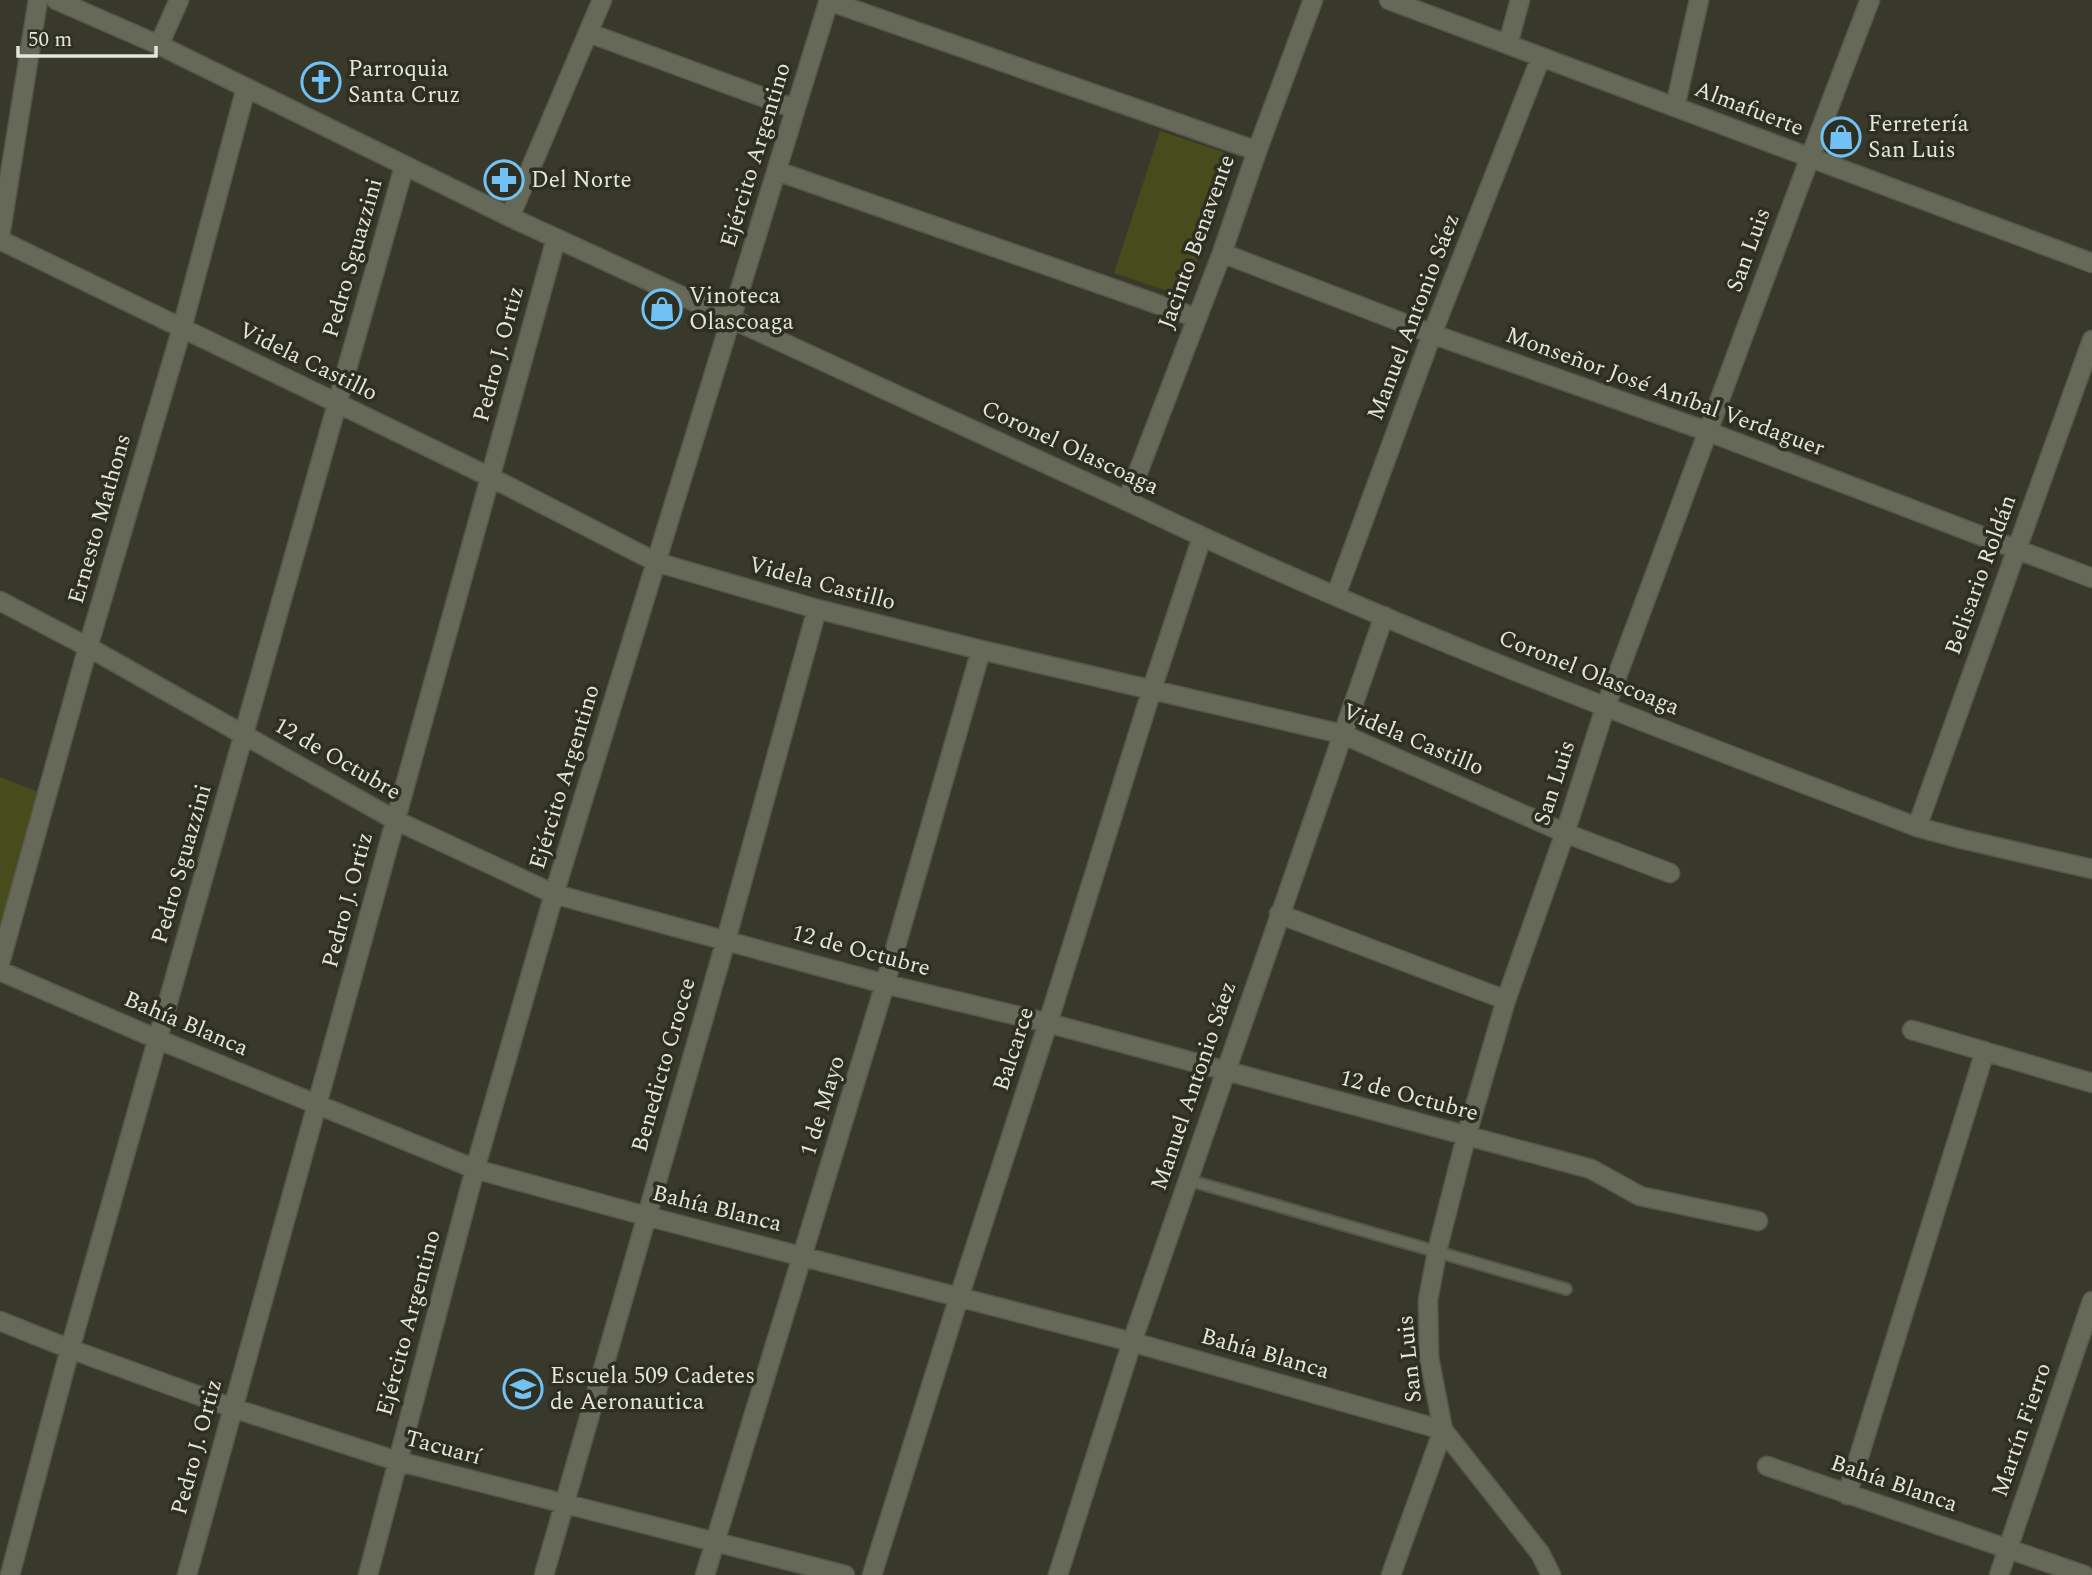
<svg xmlns="http://www.w3.org/2000/svg" width="2092" height="1575" font-family="Spectral,serif">
  <style>
    .green { fill: #484b1b }
    .lines { fill: none; stroke-linecap: round; stroke-linejoin: round }
    .service-casing { stroke: #56574b; stroke-width: 14 }
    .minor-casing { stroke: #56574b; stroke-width: 21 }
    .tertiary-casing { stroke: #56574b; stroke-width: 21 }
    .service { stroke: #666858; stroke-width: 10 }
    .minor { stroke: #666858; stroke-width: 18 }
    .tertiary { stroke: #666858; stroke-width: 18 }
    .labels { text-anchor: middle; dominant-baseline: central; stroke-width: 7; stroke-linejoin: round; paint-order: stroke }
    .poi-label { font-size: 23px; fill: #e4e5dc; stroke: #2e2f21; text-anchor: start }
    .street-label { font-size: 23px; fill: #e4e5dc; stroke: #2e2f21 }
  </style>
  <rect width="100%" height="100%" fill="#38392b"/>
  <path class="green" d="M1160 131 1232 155 1185 297 1114 273Z
    M0 777 44 794 0 936Z"/>
  <g class="lines">
    <g class="service-casing">
      <path id="service" d="M1188 1180 1566 1289"/>
    </g>
    <g class="minor-casing">
      <path id="minor" d="M1389 0 2092 263
        M829 1 1257 151
        M589 33 795 109
        M1508 44 1520 0
        M159 45 179 0
        M1675 107 1699 0
        M777 171 1197 318
        M510 217 602 0
        M0 240 490 477 656 562 817 609 981 650 1342 734 1565 833 1670 873
        M1222 253 1432 334 1709 432 2092 578
        M1127 501 1222 253 1257 151 1313 0
        M1336 595 1432 334 1541 57
        M0 601 88 647 395 820 554 894 885 984 1048 1023 1591 1169 1640 1196 1758 1221
        M1917 827 2092 340
        M1279 914 1506 1000
        M0 963 88 647 182 328 246 88
        M0 971 157 1039 475 1169 646 1216 1132 1342 1443 1430
        M1912 1030 2092 1083
        M0 1321 70 1349 233 1408 397 1461 845 1575
        M1767 1466 2084 1575
        M1847 1495 1985 1051
        M10 1575 70 1349 404 167
        M187 1575 556 239
        M368 1575 475 1169 554 894 829 0
        M544 1575 726 940 817 609
        M705 1575 885 984 981 650
        M872 1575 959 1297 1048 1023 1152 689 1202 537
        M1391 1575 1443 1430
        M1551 1575 1540 1553 1443 1430 1429 1357 1428 1300 1438 1247 1466 1137 1506 1000 1565 833 1605 708"/>
    </g>
    <g class="tertiary-casing">
      <path id="tertiary" d="M56 0 159 45 510 217 1127 501C1383 625 1651 725 1917 827L1962 839 2092 869
        M0 236 38 0
        M1605 708C1694 472 1779 235 1870 0
        M1058 1575 1132 1342 1384 616
        M1999 1575 2092 1301"/>
    </g>
    <use href="#service" class="service"/>
    <use href="#minor" class="minor"/>
    <use href="#tertiary" class="tertiary"/>
  </g>
  <defs>
    <g id="church-ring" transform="scale(2.0125)"><circle r="9.5" fill="#2e2f21" stroke="#72c1f5" stroke-width="1.5"/><path d="M-1.2-6h2.4v3.5h3.3v2.4h-3.3V6h-2.4V-.1h-3.3v-2.4h3.3Z" fill="#72c1f5"/></g>
    <g id="shop-ring" transform="scale(2.0125)"><circle r="9.5" fill="#2e2f21" stroke="#72c1f5" stroke-width="1.5"/><path d="M-5-2.5h2.3a2.7 3.5 0 0 1 5.4 0H5L5.5 6h-11ZM-1.5-2.5h3a1.5 2.3 0 0 0-3 0Z" fill="#72c1f5"/></g>
    <g id="pharmacy-ring" transform="scale(2.0125)"><circle r="9.5" fill="#2e2f21" stroke="#72c1f5" stroke-width="1.5"/><path d="M-2-6h4v4h4v4h-4v4h-4v-4h-4v-4h4Z" fill="#72c1f5"/></g>
    <g id="school-ring" transform="scale(2.0125)"><circle r="9.5" fill="#2e2f21" stroke="#72c1f5" stroke-width="1.5"/><path d="M0-5L7-2L0 1L-7-2ZM-4 1L0 2.5L4 1V4Q0 6-4 4Z" fill="#72c1f5"/></g>
  </defs>
  <g fill-rule="evenodd">
    <use href="#church-ring" x="321" y="82"/>
    <use href="#shop-ring" x="1841" y="137"/>
    <use href="#pharmacy-ring" x="504" y="180"/>
    <use href="#shop-ring" x="662" y="309"/>
    <use href="#school-ring" x="523" y="1389"/>
  </g>
  <g class="labels">
    <g class="poi-label">
      <text x="348" y="69">Parroquia<tspan x="348" dy="26">Santa Cruz</tspan></text>
      <text x="1868" y="124">Ferretería<tspan x="1868" dy="26">San Luis</tspan></text>
      <text x="531" y="180">Del Norte</text>
      <text x="689" y="296">Vinoteca<tspan x="689" dy="26">Olascoaga</tspan></text>
      <text x="550" y="1376">Escuela 509 Cadetes<tspan x="550" dy="26">de Aeronautica</tspan></text>
    </g>
    <g class="street-label">
      <text transform="translate(1749 109) rotate(21)">Almafuerte</text>
      <text transform="translate(756 155) rotate(-73)">Ejército Argentino</text>
      <text transform="translate(1197 242) rotate(-70)">Jacinto Benavente</text>
      <text transform="translate(1749 250) rotate(-70)">San Luis</text>
      <text transform="translate(353 258) rotate(-74)">Pedro Sguazzini</text>
      <text transform="translate(1414 317) rotate(-69)">Manuel Antonio Sáez</text>
      <text transform="translate(499 354) rotate(-75)">Pedro J. Ortiz</text>
      <text transform="translate(308 362) rotate(26)">Videla Castillo</text>
      <text transform="translate(1665 392) rotate(20)">Monseñor José Aníbal Verdaguer</text>
      <text transform="translate(1070 448) rotate(25)">Coronel Olascoaga</text>
      <text transform="translate(100 519) rotate(-74)">Ernesto Mathons</text>
      <text transform="translate(1981 575) rotate(-70)">Belisario Roldán</text>
      <text transform="translate(822 584) rotate(15)">Videla Castillo</text>
      <text transform="translate(1589 673) rotate(22)">Coronel Olascoaga</text>
      <text transform="translate(1413 740) rotate(23)">Videla Castillo</text>
      <text transform="translate(337 759) rotate(30)">12 de Octubre</text>
      <text transform="translate(565 777) rotate(-73)">Ejército Argentino</text>
      <text transform="translate(1555 783) rotate(-72)">San Luis</text>
      <text transform="translate(182 864) rotate(-74)">Pedro Sguazzini</text>
      <text transform="translate(348 900) rotate(-75)">Pedro J. Ortiz</text>
      <text transform="translate(861 951) rotate(15)">12 de Octubre</text>
      <text transform="translate(186 1024) rotate(23)">Bahía Blanca</text>
      <text transform="translate(1014 1049) rotate(-72)">Balcarce</text>
      <text transform="translate(664 1065) rotate(-74)">Benedicto Crocce</text>
      <text transform="translate(1194 1086) rotate(-71)">Manuel Antonio Sáez</text>
      <text transform="translate(1409 1096) rotate(15)">12 de Octubre</text>
      <text transform="translate(823 1106) rotate(-73)">1 de Mayo</text>
      <text transform="translate(717 1209) rotate(14)">Bahía Blanca</text>
      <text transform="translate(409 1323) rotate(-75)">Ejército Argentino</text>
      <text transform="translate(1265 1354) rotate(16)">Bahía Blanca</text>
      <text transform="translate(1410 1359) rotate(-96)">San Luis</text>
      <text transform="translate(2022 1430) rotate(-71)">Martín Fierro</text>
      <text transform="translate(197 1447) rotate(-75)">Pedro J. Ortiz</text>
      <text transform="translate(443 1448) rotate(15)">Tacuarí</text>
      <text transform="translate(1894 1484) rotate(19)">Bahía Blanca</text>
    </g>
  </g>
  <path d="M18 46v10h138v-10" fill="none" stroke="#e4e5dc" stroke-width="3.5"/>
  <text x="28" y="46" font-size="21" fill="#e4e5dc" stroke="#2e2f21" stroke-width="5" paint-order="stroke">50 m</text>
</svg>
